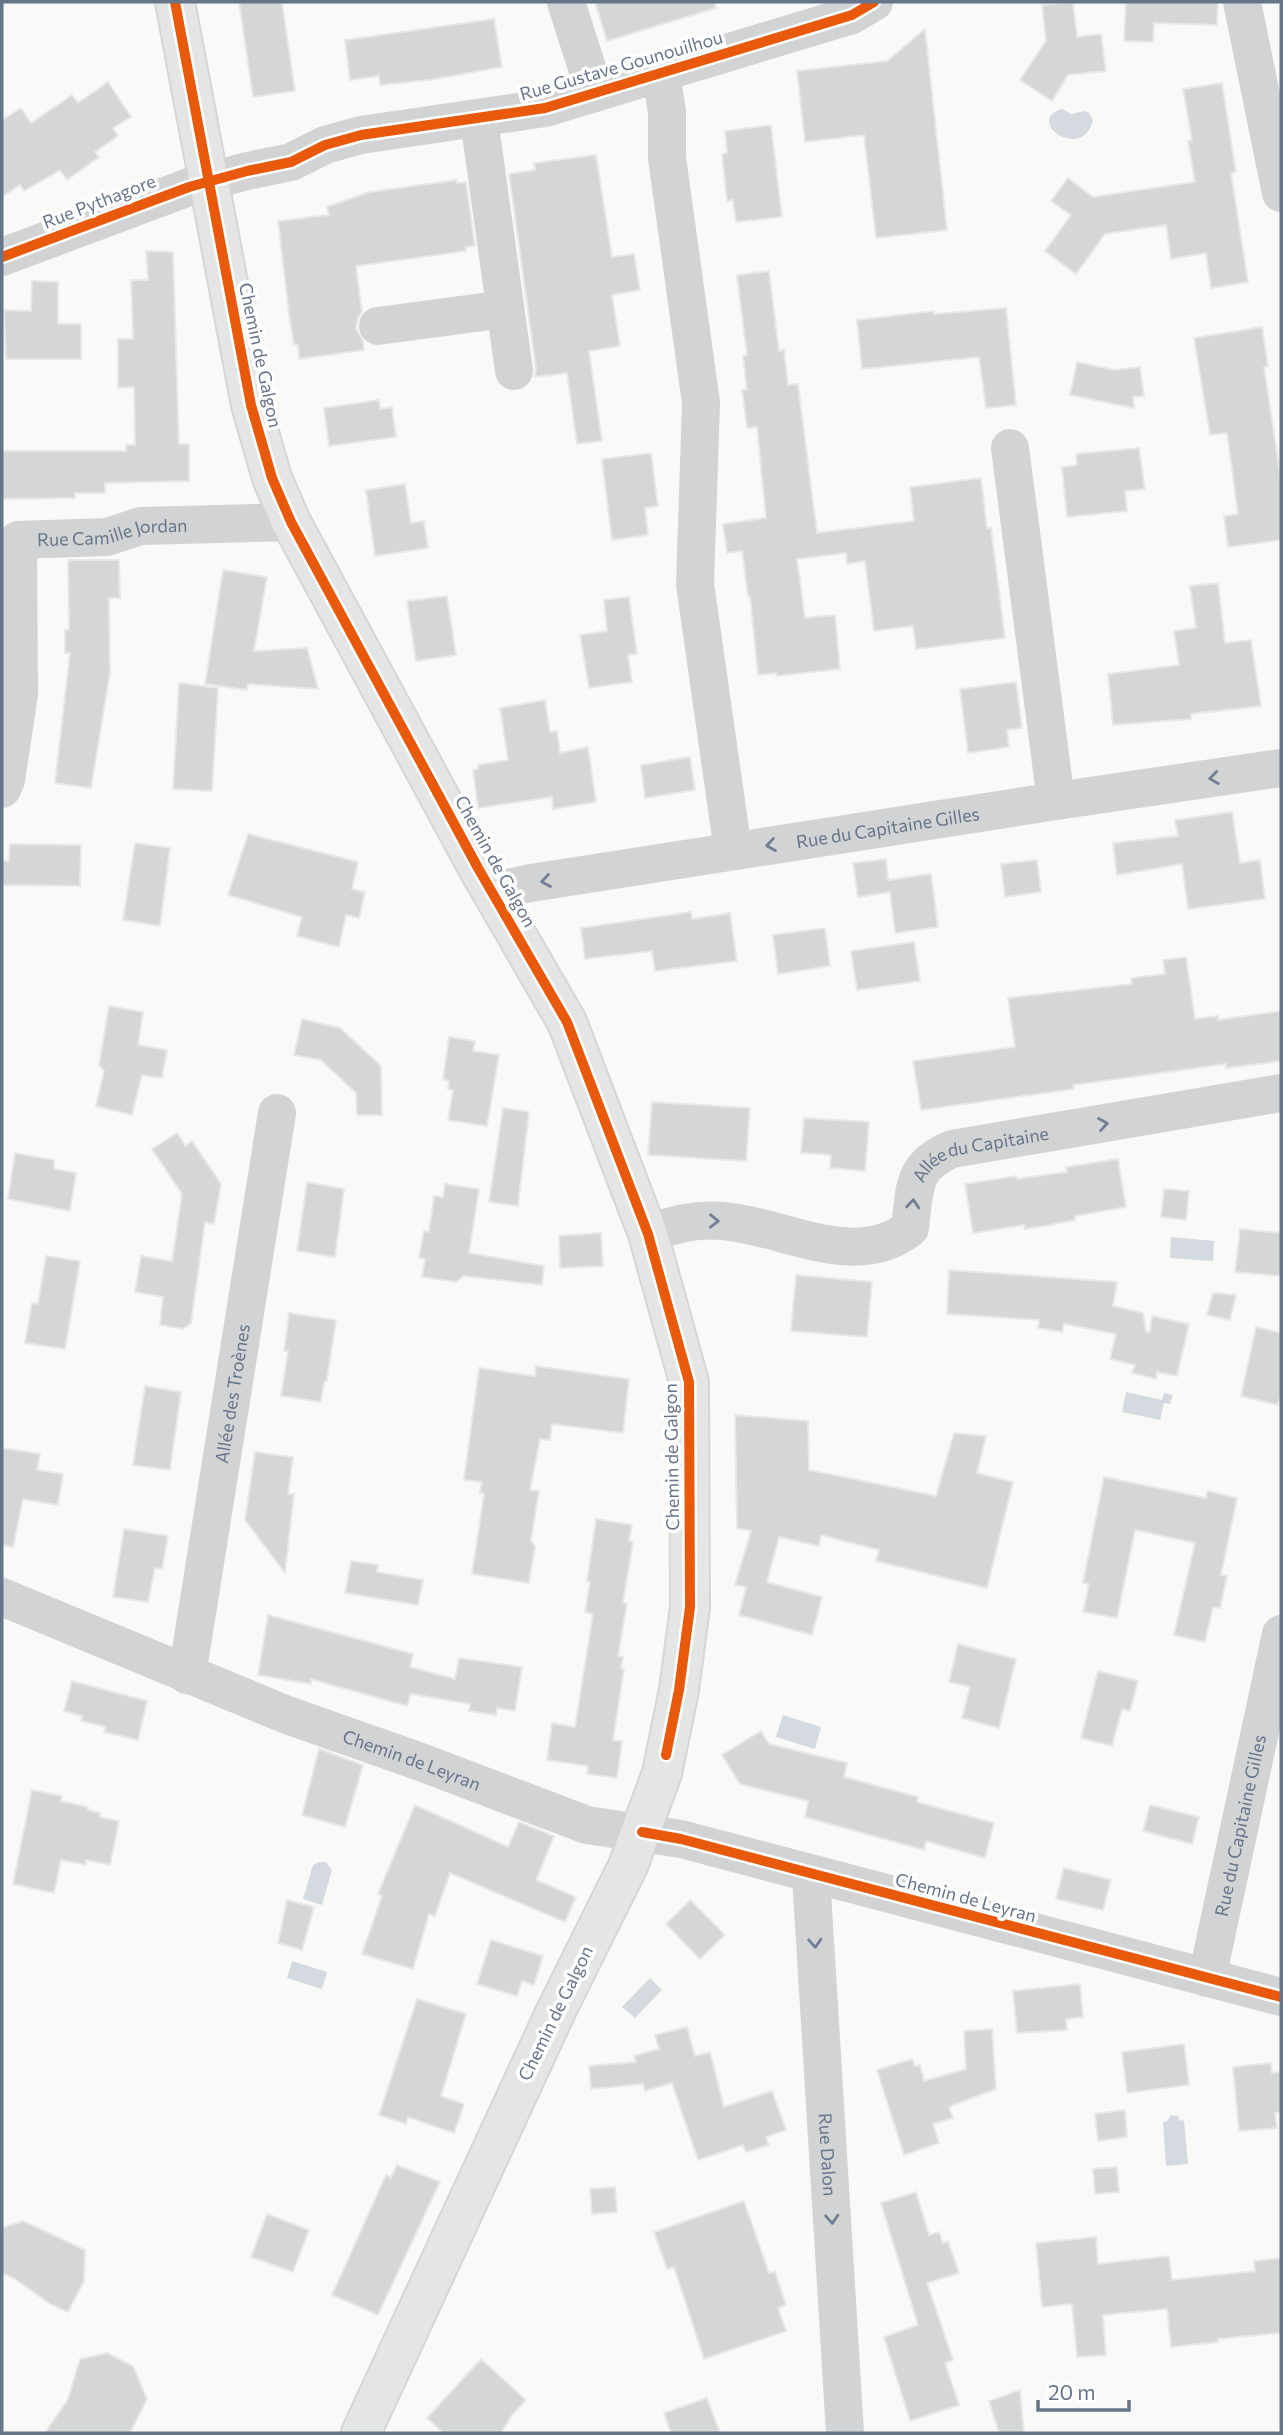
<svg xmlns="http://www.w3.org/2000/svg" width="1283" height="2435" font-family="Commissioner,sans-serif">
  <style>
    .water { fill: #d4dadf }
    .building { fill: #d5d6d6; stroke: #e8e8e8; stroke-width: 2 }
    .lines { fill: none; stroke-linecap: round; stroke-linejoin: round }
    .major-casing { stroke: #d4d6d7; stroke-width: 42 }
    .minor { stroke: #d2d3d4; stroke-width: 38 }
    .major { stroke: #e4e5e5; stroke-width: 38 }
    .cycleway-casing { stroke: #fff; stroke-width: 15 }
    .cycleway { stroke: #e8590c; stroke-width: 10 }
    .oneway { stroke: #727e91 }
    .labels { text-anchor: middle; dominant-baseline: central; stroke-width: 7; stroke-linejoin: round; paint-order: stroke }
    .street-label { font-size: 18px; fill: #67758a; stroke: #fff }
  </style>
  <rect width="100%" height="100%" fill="#f9f9f8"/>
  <path class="water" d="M1062 109 1072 114 1084 111 1089 113 1093 120C1083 163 1023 121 1062 109Z
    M1171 1237 1214 1241 1213 1261 1170 1258Z
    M1126 1392 1162 1400 1164 1393 1173 1395 1170 1404 1164 1403 1160 1420 1122 1412Z
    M783 1715 821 1727 815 1749 776 1737Z
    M319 1862H326L332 1870 322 1905 303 1899 313 1865Z
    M292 1961 327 1972 322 1989 287 1978Z
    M650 1978 662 1990 635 2018 622 2007Z
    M1171 2115 1178 2116 1180 2121 1184 2120 1188 2164 1166 2166 1163 2122 1167 2121Z"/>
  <path class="building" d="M239 2H282L295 91 253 97Z
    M595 2H715L716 8 607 41Z
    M1073 2 1077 37 1101 34 1106 71 1068 75 1052 101 1020 80 1046 41 1042 5Z
    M1126 2H1218L1217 25 1154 23 1153 42 1124 41Z
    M494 19 502 67 429 80 380 85 379 76 350 80 345 40Z
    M925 29 947 230 876 238 864 135 805 142 797 71 887 61Z
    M108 82 131 117 113 128 118 136 95 152 99 157 67 180 60 170 24 191 20 185 2 197V120L21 108 31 123 72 95 78 103Z
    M1222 83 1236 172 1231 173 1248 282 1211 288 1206 253 1171 259 1166 225 1105 234 1076 274 1045 251 1071 215 1051 201 1068 178 1093 197 1195 182 1188 141 1192 140 1183 89Z
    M771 125 782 217 736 222 733 200 727 201 722 154 727 153 725 131Z
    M596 155 612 257 634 254 640 290 612 295 620 346 589 351 602 441 577 444 567 373 535 377 536 368 509 174 535 170 534 163Z
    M457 180V183L466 182 475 246 466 247V251L356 266 362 312 358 318 356 328 363 341 364 350 299 359 298 345H294L289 314 278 221 329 215 327 207 369 192Z
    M146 251 173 252 179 444H189V481L105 483V493H75V498L2 499V451H126V445H135L134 387 118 388V339H133L131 280H148Z
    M769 271 779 351 784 350 788 385 798 384 817 533 914 521 910 487 981 478 987 528H991L1005 638 916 649 913 626 874 631 865 561 847 564 846 553 797 559 805 618 835 615 840 669 777 676 776 673 758 675 750 596H748L742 551 727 553 723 524 766 518 757 427 747 428 742 390H747L743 356 747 355 737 275Z
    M32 281 58 282V324H81V359H6L4 310 31 311Z
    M1006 308 1016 405 986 408 979 357 862 369 857 320 934 311V314Z
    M1262 327 1268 366 1264 367 1281 480V540L1228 547 1224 516 1238 514 1227 433 1210 435 1194 338Z
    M1077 362 1114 370 1140 367 1144 396 1133 397 1134 408 1070 395Z
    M379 400 380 409 392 407 396 437 329 446 324 408Z
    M1139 448 1145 489 1125 491 1127 511 1067 517 1062 467 1077 465 1076 454Z
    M651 453 658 506 645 508 648 535 612 540 602 459Z
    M405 484 411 523 424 521 428 548 375 556 366 490Z
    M68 560H119L120 598H109L110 673 91 788 55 783 70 653H65V630H69Z
    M223 570 267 577 254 651 307 648 318 689 248 684 247 690 205 684Z
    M1218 583 1225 643 1251 640 1261 706 1191 714V719L1113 725 1108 674 1179 665 1174 631 1196 628 1190 586Z
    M447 596 456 655 416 661 407 601Z
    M629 597 637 654 628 655 632 682 589 688 580 635 607 631 604 600Z
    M1016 682 1022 728 1007 730 1009 747 968 753 960 689Z
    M179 683 218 688 212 791 173 789Z
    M545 700 550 732 557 731 560 753 588 747 596 802 553 809 552 797 478 808 473 770 478 769V765L508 760 500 708Z
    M690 757 695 790 645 798 641 765Z
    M1232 812 1240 863 1260 860 1265 899 1188 909 1182 864 1117 875 1113 843 1178 836 1175 820Z
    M248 834 358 862 352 889 365 892 359 918 346 915 339 947 297 936 302 917 228 895Z
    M135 843 170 848 160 926 123 920Z
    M10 844 81 845 80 886 2 885V861H9Z
    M886 859 888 880 931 874 938 927 895 933 890 892 858 897 853 863Z
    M1037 860 1041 892 1005 897 1001 864Z
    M691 912 692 919 730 913 737 961 655 971 652 951 585 959 581 928Z
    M825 928 830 966 778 974 773 935Z
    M914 942 920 981 857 990 851 951Z
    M1186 957 1195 1019 1218 1016V1020L1281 1011V1061L1226 1068V1064L1073 1085 1074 1089 921 1110 913 1061 1015 1047 1008 998 1132 984 1131 978 1165 974 1163 960Z
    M109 1006 143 1012 138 1045 167 1050 162 1078 142 1075 132 1115 96 1106 104 1071 99 1065Z
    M302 1019 340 1028 381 1066 382 1115H357L356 1093 321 1060 294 1055Z
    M449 1037 475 1041 473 1051 499 1055 487 1126 448 1120 453 1090 448 1089 449 1081 443 1079Z
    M652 1102 750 1108 746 1161 648 1155Z
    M503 1108 529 1112 518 1206 489 1202Z
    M804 1118 869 1122 865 1171 830 1168 831 1155 801 1153Z
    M177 1133 186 1146 192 1141 221 1184 214 1224 205 1222 191 1323 183 1329 160 1325 163 1297 135 1292 141 1256 172 1261 182 1194 152 1149Z
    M15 1153 54 1160V1169L76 1173 70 1211 8 1199Z
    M1118 1159 1126 1207 1075 1216V1220L1050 1225 1025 1229 1024 1225 973 1233 965 1184 1016 1176 1017 1179 1067 1172 1066 1167Z
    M307 1182 344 1189 335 1257 297 1251Z
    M445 1184 479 1189 469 1253 544 1266 542 1285 464 1276 456 1282 422 1277 425 1259 419 1258 424 1231 429 1232 434 1196 443 1197Z
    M1164 1189 1189 1191 1186 1220 1161 1217Z
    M1240 1229 1281 1233V1276L1235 1272Z
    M601 1233 603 1266 560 1268 559 1236Z
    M46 1256 80 1261 65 1349 25 1343 32 1303 38 1304Z
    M949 1270 1117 1282 1113 1306 1143 1313 1146 1332H1150L1152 1316 1189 1324 1177 1376 1157 1372 1156 1379 1132 1373 1135 1365 1110 1359 1116 1334 1064 1324 1062 1332 1038 1328 1039 1320 947 1314Z
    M796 1275 872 1282 867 1337 791 1331Z
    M1213 1293 1236 1295 1230 1320 1207 1315Z
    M289 1313 336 1320 327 1380 324 1383 321 1402 281 1396 288 1351H284Z
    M1256 1327 1281 1333V1392L1278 1405 1241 1396Z
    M536 1366 629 1379 623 1433 552 1424 550 1440 540 1439 530 1490 539 1491 531 1541 535 1546 529 1583 472 1574 484 1494 480 1493 482 1482 464 1480 479 1368 535 1376Z
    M145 1386 181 1392 170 1470 133 1465Z
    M735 1415 808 1421 809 1470 936 1496 954 1433 986 1436 977 1473 1013 1482 987 1588 876 1561 879 1550 821 1535 819 1546 779 1537 767 1582 822 1597 812 1635 739 1615 746 1587 735 1585 751 1531 737 1528Z
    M2 1448 40 1454 37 1470 63 1474 58 1505 23 1499 13 1547 2 1545Z
    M255 1452 293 1457 288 1494H294L285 1573 245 1520Z
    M1104 1477 1206 1498 1207 1491 1237 1498 1221 1575 1227 1576 1220 1608 1213 1607 1205 1642 1174 1635 1195 1543 1135 1530 1117 1618 1083 1612 1089 1584 1083 1583Z
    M596 1519 632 1525 629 1541 633 1542 623 1603 627 1604 618 1656 623 1657 621 1668 624 1669 613 1740 622 1741 617 1778 587 1774 588 1766 547 1760 552 1723 575 1727 593 1614 585 1612 590 1582 587 1581Z
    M124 1529 168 1536 162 1569 155 1568 148 1602 113 1597Z
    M351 1561 378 1565 377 1572 423 1580 418 1605 345 1593Z
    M268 1615 413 1654 410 1667 455 1679 459 1658 522 1667 515 1711 497 1708 496 1715 469 1711 470 1704 411 1694 407 1706 311 1679V1684L258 1675Z
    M958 1644 1016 1659 999 1728 962 1718 970 1687 949 1682Z
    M1098 1671 1138 1681 1130 1711 1122 1709 1112 1746 1081 1738Z
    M72 1681 147 1701 138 1740 104 1732 106 1727 81 1721 82 1716 64 1711Z
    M761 1731 769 1744 847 1763 844 1777 918 1797 917 1802 994 1823 985 1858 926 1841 924 1850 805 1817 808 1801 740 1784 722 1755Z
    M319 1749 363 1765 345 1827 302 1815Z
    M32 1790 62 1796 61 1801 88 1807V1810L100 1813V1817L119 1821 110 1865 86 1860V1865L61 1860 54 1893 13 1884Z
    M415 1805 508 1847 519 1822 554 1836 536 1880 576 1897 565 1922 450 1873 435 1916 429 1914 413 1969 362 1954 382 1896 378 1894Z
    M1150 1805 1199 1817 1192 1844 1143 1831Z
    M1064 1868 1111 1880 1103 1910 1056 1899Z
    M287 1900 314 1907 302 1950 278 1943Z
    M690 1900 725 1935 700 1959 666 1924Z
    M491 1940 543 1956 534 1985 522 1981 517 1996 477 1984Z
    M1080 1984 1083 2017 1066 2019 1067 2030 1017 2033 1013 1991Z
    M417 1999 466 2014 441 2096 464 2104 454 2133 408 2117 406 2124 379 2115Z
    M687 2027 695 2056 710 2052 724 2107 772 2091 786 2130 766 2137 769 2145 746 2152 743 2145 698 2160 672 2083 645 2091 643 2084 591 2089 589 2066 636 2062 634 2056 659 2049 655 2035Z
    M992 2029 996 2089 953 2105 949 2108 953 2118 933 2124 939 2143 904 2155 877 2070 912 2059 915 2066 920 2065 924 2081 966 2069 964 2031Z
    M1184 2044 1189 2085 1127 2093 1122 2052Z
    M1271 2063 1272 2073 1281 2072V2112L1275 2113 1277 2128 1239 2131 1233 2067Z
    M1125 2110 1127 2137 1098 2141 1095 2114Z
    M397 2165 440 2182 378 2315 332 2295 386 2175 391 2178Z
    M1117 2167 1119 2192 1095 2194 1093 2169Z
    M615 2187 617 2212 592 2214 590 2189Z
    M916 2192 929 2235 939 2232 943 2243 948 2241 959 2273 927 2283 953 2360 945 2363 959 2405 910 2421 884 2337 918 2325 881 2203Z
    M744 2201 769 2273 775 2272 786 2305 778 2308 786 2331 704 2359 674 2267 667 2269 654 2232Z
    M267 2214 309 2230 293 2272 251 2257Z
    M23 2221 85 2250 84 2281 68 2312 52 2305 15 2279 2 2273V2228Z
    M1096 2237 1098 2264 1169 2256 1172 2280 1255 2271 1254 2261 1281 2258V2333L1218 2339V2342L1171 2347 1167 2309 1103 2315 1106 2355 1077 2357 1072 2304 1042 2307 1036 2243Z
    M107 2353 133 2366 147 2399 130 2433H45L68 2399 80 2359Z
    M481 2359 526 2400 512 2415 501 2433H443L427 2418Z
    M1020 2390 1024 2433H999L989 2401Z
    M707 2398 720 2433H671L664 2413Z"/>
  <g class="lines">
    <g class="major-casing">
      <path id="major" d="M175 2 251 405 272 478 291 522 478 868 567 1022 648 1234 689 1382 690 1607 679 1690 662 1773 628 1866 556 2011 361 2433"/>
    </g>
    <g class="minor">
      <path d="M566 2 595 93"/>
      <path d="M1242 2 1281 193"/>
      <path d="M661 73 667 112V158L701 403 695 584 733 851"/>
      <path d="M479 119 514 371"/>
      <path d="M2 257 189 187 247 171 291 162 325 145 361 135 545 108 852 15 874 2"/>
      <path d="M378 326 505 309"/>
      <path d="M1010 448 1056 801"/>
      <path id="s1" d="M2 789 6 780 19 694 18 540 107 537 141 526 291 522"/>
      <path id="s2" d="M495 894 507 888 531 883 1056 801 1281 768"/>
      <path id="s3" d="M648 1234C672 1224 696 1219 722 1221 782 1225 856 1272 910 1228 915 1189 911 1166 952 1149L1281 1093"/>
      <path id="s4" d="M2 1597 287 1715 418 1761 587 1825 681 1839 1281 1997"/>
      <path id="s5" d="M187 1675 277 1113"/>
      <path id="s6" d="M811 1875 845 2433"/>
      <path id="s7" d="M1207 1978 1281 1634"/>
    </g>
    <use href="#major" class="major"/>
    <g class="cycleway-casing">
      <path id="cycleway" d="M175 2 251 405 272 478 291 522 478 868 567 1022 648 1234 689 1382 690 1607 679 1690 666 1755
        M2 257 189 187 247 171 291 162 325 145 361 135 545 108 852 15 874 2
        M642 1832 681 1839 1281 1997"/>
    </g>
    <use href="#cycleway" class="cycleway"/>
  </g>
  <defs><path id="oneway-chevron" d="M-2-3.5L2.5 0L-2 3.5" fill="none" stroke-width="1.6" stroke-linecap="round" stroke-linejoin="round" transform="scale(1.75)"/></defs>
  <g class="oneway">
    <use href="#oneway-chevron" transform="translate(1214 778) rotate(172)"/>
    <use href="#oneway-chevron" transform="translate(771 845) rotate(171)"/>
    <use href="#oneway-chevron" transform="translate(546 881) rotate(171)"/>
    <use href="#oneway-chevron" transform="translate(1103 1124) rotate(-10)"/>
    <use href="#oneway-chevron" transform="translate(913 1204) rotate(-85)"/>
    <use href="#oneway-chevron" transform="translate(714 1221) rotate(1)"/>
    <use href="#oneway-chevron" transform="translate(815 1943) rotate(87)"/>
    <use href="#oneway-chevron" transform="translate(832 2219) rotate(87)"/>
  </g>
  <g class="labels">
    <g class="street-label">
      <text transform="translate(621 65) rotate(-16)">Rue Gustave Gounouilhou</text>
      <text transform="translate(99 201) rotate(-21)">Rue Pythagore</text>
      <text transform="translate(261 355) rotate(78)">Chemin de Galgon</text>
      <text stroke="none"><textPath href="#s1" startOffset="346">Rue Camille Jordan</textPath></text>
      <text stroke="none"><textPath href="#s2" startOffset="399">Rue du Capitaine Gilles</textPath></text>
      <text transform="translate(496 861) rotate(61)">Chemin de Galgon</text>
      <text stroke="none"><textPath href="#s3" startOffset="392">Allée du Capitaine</textPath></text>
      <text stroke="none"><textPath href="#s5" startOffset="285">Allée des Troènes</textPath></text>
      <text transform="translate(671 1457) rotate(-91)">Chemin de Galgon</text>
      <text stroke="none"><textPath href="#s4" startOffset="441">Chemin de Leyran</textPath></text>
      <text stroke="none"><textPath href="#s7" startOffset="156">Rue du Capitaine Gilles</textPath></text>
      <text transform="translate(966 1897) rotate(15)">Chemin de Leyran</text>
      <text transform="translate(555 2013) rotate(-64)">Chemin de Galgon</text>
      <text stroke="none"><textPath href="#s6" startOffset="280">Rue Dalon</textPath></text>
    </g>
  </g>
  <rect width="1283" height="2435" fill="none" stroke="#67758a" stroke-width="7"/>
  <path d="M1038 2400v10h91v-10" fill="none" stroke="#67758a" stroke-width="3.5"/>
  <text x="1048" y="2400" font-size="21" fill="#67758a" stroke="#ffffff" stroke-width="5" paint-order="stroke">20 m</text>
</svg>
